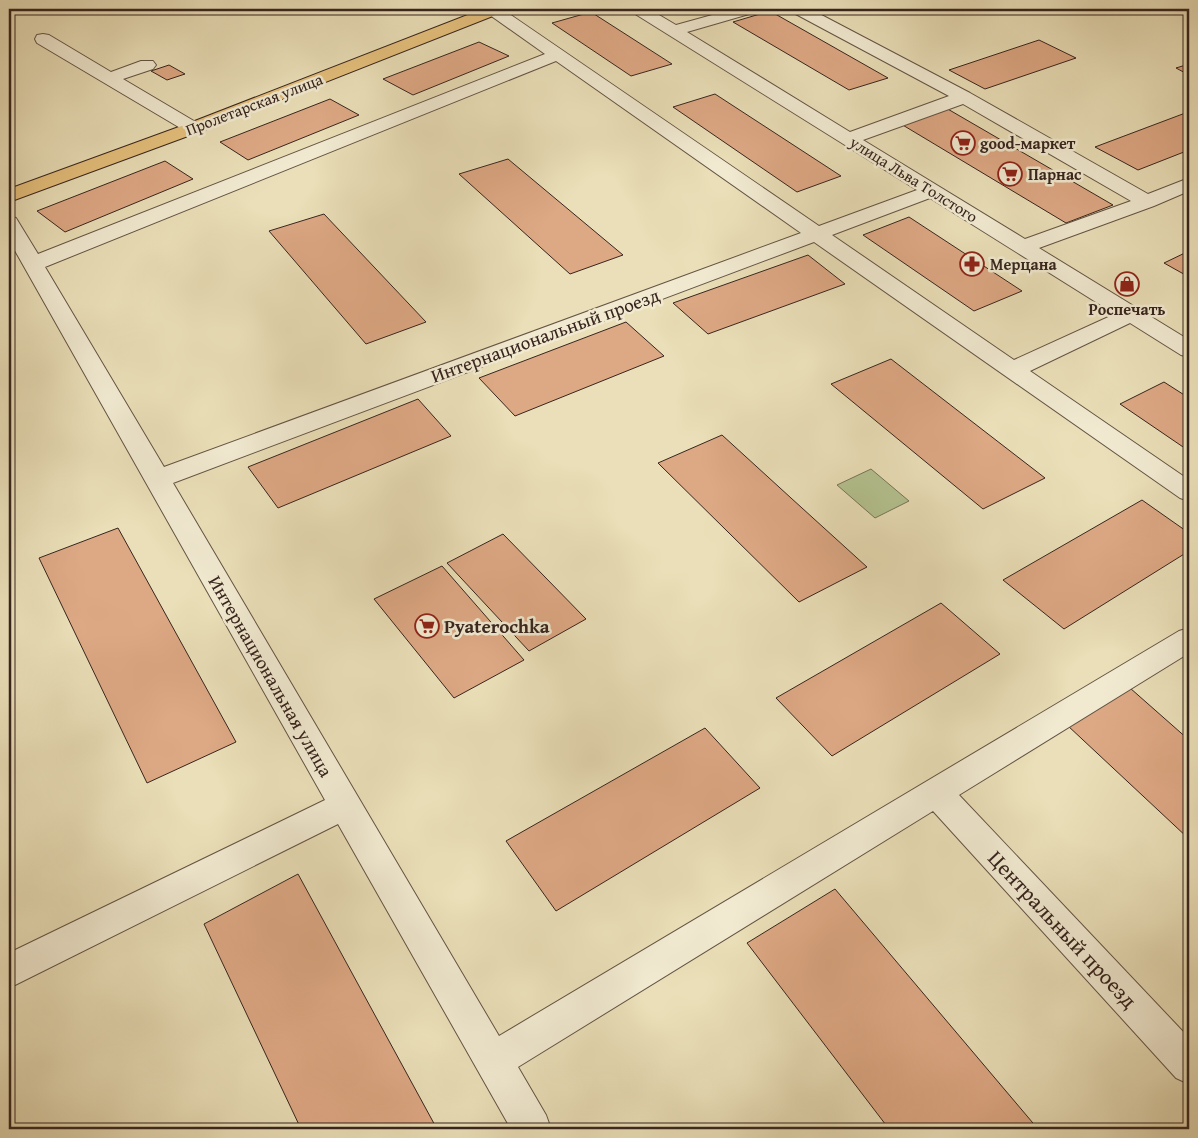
<svg xmlns="http://www.w3.org/2000/svg" width="1198" height="1138" font-family="'Gentium Book Plus',serif">
  <style>
    .green { fill: #b4c290; stroke: #767457 }
    .building { fill: #dda884; stroke: #37251e }
    .lines { fill: none; stroke-linecap: round; stroke-linejoin: round }
    .minor-casing { stroke: #645444; stroke-width: 2 }
    .major-casing { stroke: #37251e; stroke-width: 2 }
    .path { stroke: #37251e; stroke-width: 2; stroke-dasharray: 2.5 2; stroke-linecap: butt }
    .minor { fill: #f1ead1; fill-rule: evenodd }
    .major { fill: #e5c07c; fill-rule: evenodd }
    .labels { text-anchor: middle; dominant-baseline: central; stroke-width: 5; stroke-linejoin: round; paint-order: stroke }
    .far-street-label { font-size: 16px; fill: #37251e; stroke: #f1ead1 }
    .far-poi-label { font-size: 16px; font-weight: bold; fill: #37251e; stroke: #f1ead1; text-anchor: start }
    .street-label { font-size: 19px; fill: #37251e; stroke: #f1ead1 }
    .poi-label { font-size: 19px; font-weight: bold; fill: #37251e; stroke: #f1ead1; text-anchor: start }
    .near-street-label { font-size: 22px; fill: #37251e; stroke: #f1ead1 }
  </style>
  <rect width="100%" height="100%" fill="#eadfb8"/>
  <filter id="stains"><feTurbulence type="fractalNoise" baseFrequency=".004" numOctaves="4"/><feColorMatrix values="0 0 0 0 .2 0 0 0 0 .09 0 0 0 0 .02 0 0 0 .5 -.17"/></filter>
  <radialGradient id="worn" r=".72"><stop offset=".6" stop-color="#630" stop-opacity="0"/><stop offset="1" stop-color="#630" stop-opacity=".3"/></radialGradient>
  <path class="green" d="M871 469 909 501 875 518 837 485Z"/>
  <path class="building" d="M770 11 888 78 849 90 733 22Z
    M591 12 672 64 631 76 552 23Z
    M1039 40 1076 58 985 89 949 70Z
    M479 42 509 56 413 95 383 79Z
    M1189 64V75L1176 68Z
    M169 65 185 74 167 80 151 71Z
    M715 94 841 176 797 192 673 107Z
    M330 99 359 115 248 160 220 142Z
    M946 108 1113 205 1066 223 901 124Z
    M1188 112 1189 150 1138 170 1095 147Z
    M508 159 623 255 570 274 459 174Z
    M165 161 193 179 65 232 37 211Z
    M324 214 426 322 366 344 269 231Z
    M909 217 1022 291 974 311 863 235Z
    M1189 251V277L1164 263Z
    M808 255 845 284 708 334 673 303Z
    M626 322 664 356 515 416 479 378Z
    M891 359 1045 478 983 509 831 384Z
    M1164 382 1189 398V451L1120 404Z
    M418 399 451 436 278 508 248 467Z
    M722 435 791 498 867 567 799 602 658 463Z
    M1142 500 1189 533V551L1064 629 1003 580Z
    M118 528 236 742 147 783 39 558Z
    M503 534 586 619 529 651 447 563Z
    M442 566 524 660 454 698 374 599Z
    M941 603 1000 654 832 756 776 698Z
    M1130 688 1189 740V839L1067 725Z
    M705 728 760 788 556 911 506 841Z
    M298 874 437 1129H301L204 924Z
    M835 889 1038 1129H889L747 943Z"/>
  <g class="lines">
    <g class="minor-casing">
      <path id="minor" d="M486 9H502L819 226 917 190 632 12 630 9H649L676 25 734 9H758L756 12 687 32 850 132 949 96 792 12 790 9H810L970 93 1148 194 1189 178V191L1154 206 1039 248 1189 340V357L1181 355 1130 323 1030 371 1189 480V501L1180 498 814 242 173 483 499 1036 1179 631 1189 628V653L959 795 1189 1038V1084L1176 1078 933 811 518 1067 546 1115 551 1129H511L338 824 9 988V953L325 800 9 240V216L16 218 38 254 545 54 487 13ZM556 61 801 233 164 467 45 267ZM963 104 1131 201 1025 239 863 140ZM930 198 1115 314 1014 360 832 235Z
        M43 34 49 35 111 72 141 61H153L156 65 153 69 123 79 199 124 202 128 199 132 193 134 187 132 37 43 35 39 37 35Z"/>
    </g>
    <g class="major-casing">
      <path id="major" d="M483 9H505L503 12 199 132 9 202V189L187 124Z"/>
    </g>
    <path class="path" d="M603 9 611 14"/>
    <use href="#minor" class="minor"/>
    <use href="#major" class="major"/>
  </g>
  <defs>
    <g id="supermarket-ring" transform="scale(1.25)"><circle r="9.5" fill="#f1ead1" stroke="#8f2418" stroke-width="1.5"/><path d="M-6-5.5h2.5l.6 2H6L4.5 2H-2.5L-4.4-4H-6ZM-1.5 3.2a1.3 1.3 0 1 0 .1 0ZM3 3.2a1.3 1.3 0 1 0 .1 0Z" fill="#8f2418"/></g>
    <g id="pharmacy-ring" transform="scale(1.25)"><circle r="9.5" fill="#f1ead1" stroke="#8f2418" stroke-width="1.5"/><path d="M-2-6h4v4h4v4h-4v4h-4v-4h-4v-4h4Z" fill="#8f2418"/></g>
    <g id="shop-ring" transform="scale(1.25)"><circle r="9.5" fill="#f1ead1" stroke="#8f2418" stroke-width="1.5"/><path d="M-5-2.5h2.3a2.7 3.5 0 0 1 5.4 0H5L5.5 6h-11ZM-1.5-2.5h3a1.5 2.3 0 0 0-3 0Z" fill="#8f2418"/></g>
  </defs>
  <g fill-rule="evenodd">
    <use href="#supermarket-ring" x="963" y="143"/>
    <use href="#supermarket-ring" x="1010" y="174"/>
    <use href="#pharmacy-ring" x="972" y="264"/>
    <use href="#shop-ring" x="1127" y="284"/>
    <use href="#supermarket-ring" x="427" y="626"/>
  </g>
  <g class="labels">
    <g class="far-street-label">
      <text transform="translate(254 104) rotate(-21)">Пролетарская улица</text>
      <text transform="translate(914 179) rotate(32)">улица Льва Толстого</text>
    </g>
    <g class="far-poi-label">
      <text x="980" y="143">good-маркет</text>
      <text x="1028" y="174">Парнас</text>
      <text x="990" y="264">Мерцана</text>
      <text x="1127" y="309" text-anchor="middle">Роспечать</text>
    </g>
    <g class="street-label">
      <text transform="translate(545 335) rotate(-20)">Интернациональный проезд</text>
      <text transform="translate(271 676) rotate(60)">Интернациональная улица</text>
    </g>
    <g class="poi-label">
      <text x="444" y="626">Pyaterochka</text>
    </g>
    <g class="near-street-label">
      <text transform="translate(1063 929) rotate(47)">Центральный проезд</text>
    </g>
  </g>
  <rect width="1198" height="1138" fill="none" stroke="#eadfb8" stroke-width="30"/>
  <rect x="10" y="10" width="1178" height="1118" fill="none" stroke="#37251e" stroke-width="2.5"/>
  <rect x="15" y="15" width="1168" height="1108" fill="none" stroke="#37251e"/>
  <rect width="100%" height="100%" filter="url(#stains)"/>
  <rect width="100%" height="100%" fill="url(#worn)"/>
</svg>
